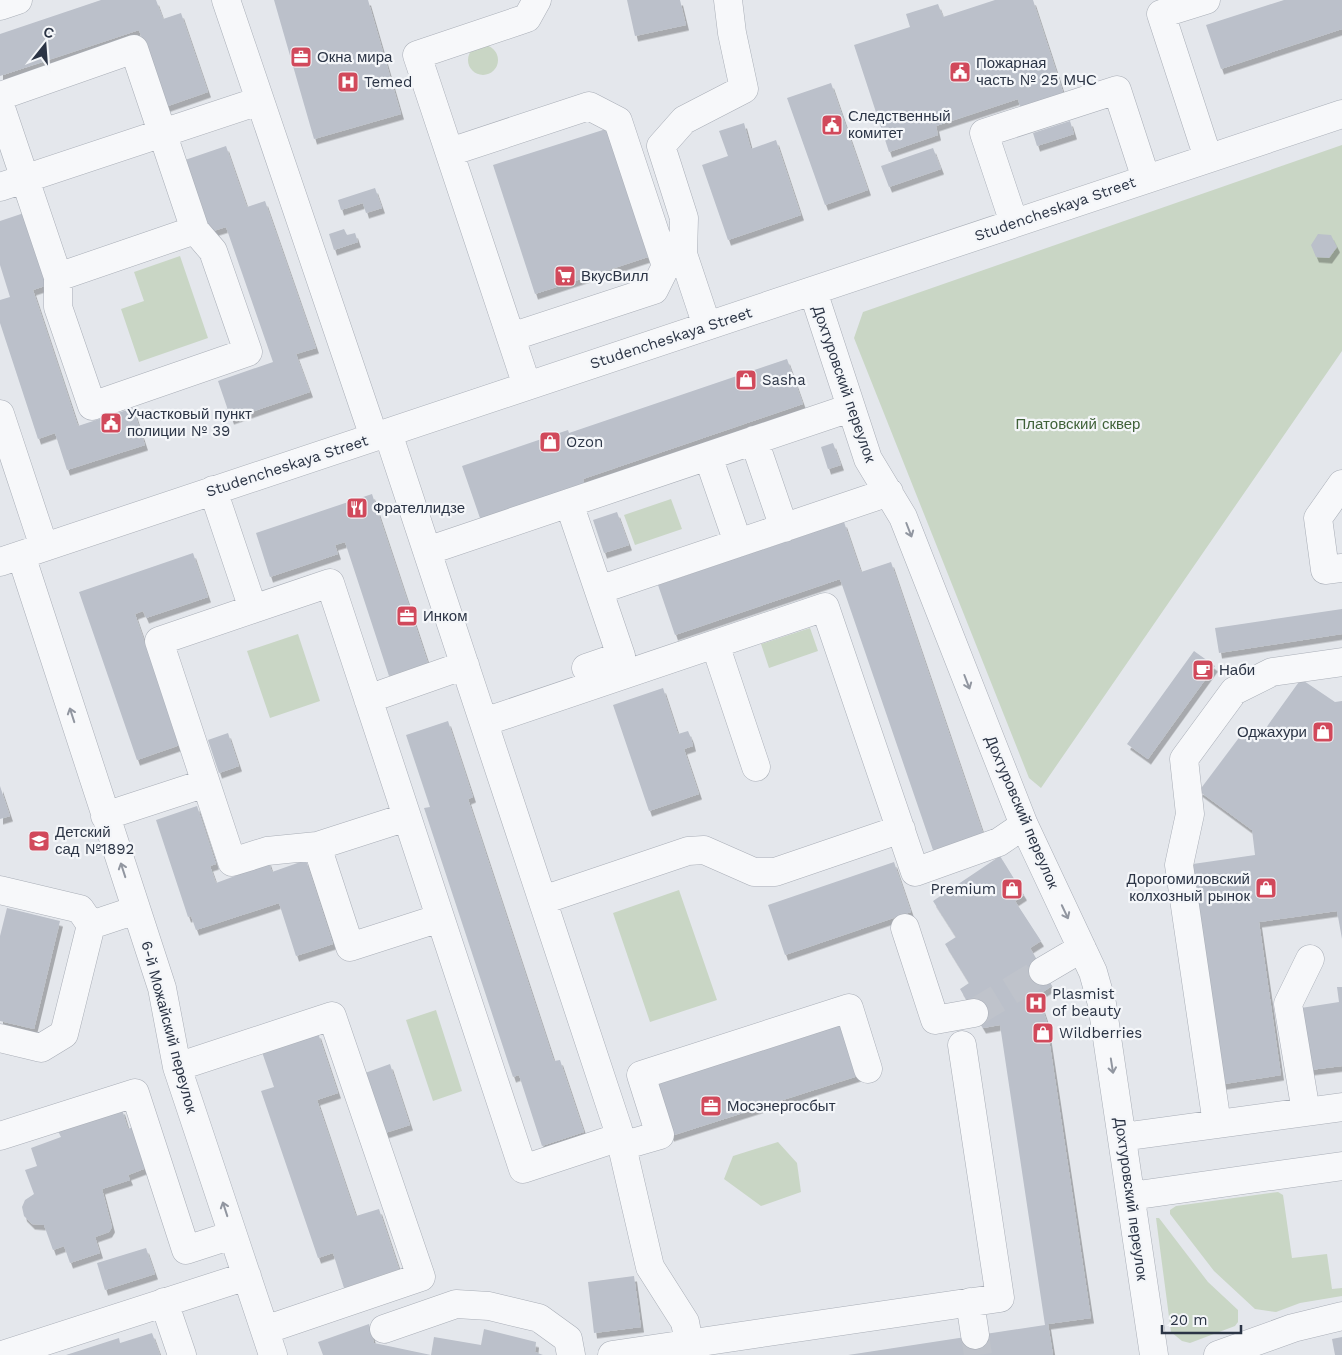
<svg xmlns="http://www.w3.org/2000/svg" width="1342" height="1355" font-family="'Work Sans',sans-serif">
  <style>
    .green { fill: #c9d6c5 }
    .building { fill: #bbc0ca; filter: url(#shadow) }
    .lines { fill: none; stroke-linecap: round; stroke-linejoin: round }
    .minor-tunnel { stroke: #bfc3cb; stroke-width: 28; stroke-dasharray: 28 14; stroke-linecap: butt }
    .minor-casing { stroke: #a9aeb7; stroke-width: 29 }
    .minor { stroke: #f7f8fa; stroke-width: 28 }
    .oneway { stroke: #9196a0 }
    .labels { text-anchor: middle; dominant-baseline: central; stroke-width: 4.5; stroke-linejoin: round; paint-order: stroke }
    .poi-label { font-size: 15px; fill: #2b3445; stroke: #f4f6f9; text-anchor: start }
    .street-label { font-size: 15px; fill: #2b3445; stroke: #f4f6f9 }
    .park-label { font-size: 15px; fill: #3f6138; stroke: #f4f6f9 }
  </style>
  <defs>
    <filter id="shadow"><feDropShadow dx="3" dy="5.5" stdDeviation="0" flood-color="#0004"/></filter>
  </defs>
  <rect width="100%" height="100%" fill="#e4e7ec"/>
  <path class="green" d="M468 60a15 15 0 1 1 30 0a15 15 0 1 1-30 0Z
    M1342 145V351L1041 788 1029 778 854 338 863 312Z
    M180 256 208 338 139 362 121 309 144 301 134 272Z
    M671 499 682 529 635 545 624 515Z
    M810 628 818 651 769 668 761 644Z
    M298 634 320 701 270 718 247 651Z
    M679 890 717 1000 650 1022 613 913Z
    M436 1010 462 1091 433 1101 406 1020Z
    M778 1142 797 1163 801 1192 761 1206 724 1179 733 1156Z
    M1278 1192 1283 1195 1292 1258 1327 1254 1332 1289 1342 1288V1296L1300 1303 1276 1312 1255 1309 1214 1271 1170 1214V1210L1176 1206Z
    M1156 1218H1159L1208 1282 1238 1310V1322L1235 1326 1190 1343 1182 1341 1171 1332Z"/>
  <path class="building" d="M101 0H156L163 19 181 13 208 92 165 107 139 30 0 76V34Z
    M274 0H368L401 114 314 139Z
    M627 0H680L686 25 635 36Z
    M995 0H1033L1065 98 1022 113 1018 99 936 126 938 135 889 152 854 45 910 27 906 14 938 4 943 17Z
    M1284 0H1342V29L1221 69 1206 25Z
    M831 83 868 190 825 205 787 98Z
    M1070 121 1074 134 1037 146 1033 133Z
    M744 123 751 149 776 140 801 215 728 240 702 165 728 156 719 131Z
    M606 129 648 257 535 294 493 165Z
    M226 146 247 207 265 201 316 348 296 354 310 392 231 419 218 381 273 362 226 227 210 232 185 160Z
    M933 148 941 169 889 187 881 166Z
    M375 188 382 208 366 213 363 203 341 210 338 200Z
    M24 213 48 285 33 290 78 426 133 408 145 445 67 470 55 433 38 439 0 323V300L10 297 0 265V221Z
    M344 229 347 235 355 233 358 242 334 250 329 234Z
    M1318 234 1331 235 1337 247 1329 258 1316 257 1311 245Z
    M787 359 803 404 583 479 585 486 481 521 462 466 568 430 569 433Z
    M833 443 841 465 828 469 821 447Z
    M372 494 428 663 389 676 345 542 335 545 338 554 270 577 256 533Z
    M617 512 629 545 604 553 593 520Z
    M844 522 861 572 891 562 983 833 933 850 840 579 675 635 658 585Z
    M193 553 208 597 146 618 143 611 135 614 180 745 137 760 79 592Z
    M1342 609V634L1219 653 1215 628Z
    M1194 651 1215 666 1148 759 1127 744Z
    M1301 679 1335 702 1342 701V939L1337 911 1259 922 1281 1075 1218 1085 1186 865 1255 855 1252 830 1199 791 1244 731 1263 732Z
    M663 688 678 734 688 731 691 738 693 746 684 749 699 794 649 811 613 705Z
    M448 721 473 797 468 799 554 1061 560 1060 584 1132 542 1146 519 1075 513 1077 424 808 430 807 406 735Z
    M228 733 239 766 219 773 208 740Z
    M0 786 10 816 0 819Z
    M197 806 216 864 210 866 216 883 235 876 234 872 268 860 272 872 306 860 333 944 296 956 279 903 196 930 191 916 188 917 156 820Z
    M1000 856 1024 895 1015 901 1041 941 1030 948 1052 986 1038 995 1046 1019 1091 1318 1048 1324 1053 1355H848L1045 1325 1000 1025 983 1028 960 989 969 983 945 944 956 937 933 901Z
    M894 862 911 912 785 955 768 905Z
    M7 908 60 921 34 1029 0 1021V936Z
    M1337 987H1342V1066L1310 1070 1301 1008 1339 1002Z
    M844 1024 861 1075 671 1136 654 1085Z
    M318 1033 338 1093 317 1100 356 1216 379 1209 399 1269 344 1288 333 1253 318 1258 261 1091 274 1087 262 1052Z
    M390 1064 410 1125 385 1133 365 1073Z
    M122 1109 128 1129 135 1126 149 1167 128 1175 130 1180 102 1189 112 1227 109 1232 95 1237 100 1253 70 1263 64 1246 53 1250 44 1225 32 1224 24 1216 22 1207 25 1200 34 1194 25 1170 37 1166 31 1148 61 1137 58 1131Z
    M146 1248 155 1274 105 1290 97 1263Z
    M634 1276 641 1327 594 1333 588 1282Z
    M369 1324 374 1343 431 1355H323L318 1342Z
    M484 1329 536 1342 535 1352 543 1355H431L434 1337 481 1345Z
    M152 1333 160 1355H66L119 1338 120 1343Z
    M1342 1337V1355H1335L1332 1339Z"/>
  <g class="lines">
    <path class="minor-tunnel" d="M974 1013 1043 971
      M975 1335 978 1355"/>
    <g class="minor-casing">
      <path id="minor" d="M226 0 374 437
        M1206 0 1161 14 1208 158
        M0 6 18 0
        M0 96 134 49 195 230 213 251 248 352 92 406 58 307V277L0 105
        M450 152 589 106 618 121 666 266 654 290 511 337
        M0 187 259 101
        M1014 223 984 133 1117 90 1146 179
        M58 277 195 230
        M813 291 868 459 903 517 1024 825 1093 972 1102 1004 1154 1355
        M707 326 683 254 684 218 661 146 684 120 744 89 732 33 728 0
        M527 386 417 55 527 18 537 0
        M0 414 44 547
        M388 433 618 1129 650 1267 685 1322 689 1343
        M754 440 784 528
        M708 456 738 543
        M1342 484 1318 518 1325 570 1342 568
        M213 490 253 609 330 583 523 1169 620 1137
        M569 503 621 656 586 668
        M427 551 850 408
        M21 555 162 988 177 1067 273 1355
        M0 562 1342 114
        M599 590 889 492
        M253 609 159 641 232 862 267 851 317 846 407 817
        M715 644 756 767
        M368 699 465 665
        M484 722 825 607 915 872 999 842 1024 825
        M105 816 206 783
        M317 846 350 947 440 918
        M0 890 80 909 91 925 64 1034 41 1048 0 1038
        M543 900 688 851 704 850 754 872H775L901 829
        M91 925 136 910
        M905 928 935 1020 974 1013
        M1043 971 1082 948
        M177 1067 332 1016 421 1277 265 1330
        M1306 1112 1288 1004 1310 959
        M1217 1124 1179 865 1190 814 1184 759 1234 691 1272 672 1342 662
        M0 1136 135 1093 186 1250 223 1238
        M1122 1137 1342 1107
        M622 1146 660 1135 641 1075 849 1008 868 1069
        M1131 1196 1342 1166
        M164 1302 182 1355
        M970 1302 975 1335
        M384 1329 456 1304 489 1306 539 1318 568 1339 571 1355
        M2 1355 247 1276
        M612 1355 1000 1298 962 1045
        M1218 1355 1293 1328 1342 1316"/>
    </g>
    <use href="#minor" class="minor"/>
  </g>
  <defs><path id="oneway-shaft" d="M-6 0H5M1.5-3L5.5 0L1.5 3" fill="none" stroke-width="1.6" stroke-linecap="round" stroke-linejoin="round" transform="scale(1.25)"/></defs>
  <g class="oneway">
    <use href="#oneway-shaft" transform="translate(909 530) rotate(69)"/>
    <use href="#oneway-shaft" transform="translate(967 682) rotate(69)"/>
    <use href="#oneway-shaft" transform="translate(72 715) rotate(-108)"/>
    <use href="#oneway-shaft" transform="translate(123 870) rotate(-108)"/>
    <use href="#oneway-shaft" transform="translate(1065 912) rotate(65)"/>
    <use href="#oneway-shaft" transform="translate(1112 1066) rotate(81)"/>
    <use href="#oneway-shaft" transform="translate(225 1209) rotate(-108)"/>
  </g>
  <defs>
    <g id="office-square" transform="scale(1.125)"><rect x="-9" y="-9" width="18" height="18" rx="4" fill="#d1495b" stroke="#f4f6f9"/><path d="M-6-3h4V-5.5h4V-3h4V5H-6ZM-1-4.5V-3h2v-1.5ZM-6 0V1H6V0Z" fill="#fff"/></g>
    <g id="civic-square" transform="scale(1.125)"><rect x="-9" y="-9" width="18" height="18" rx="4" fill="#d1495b" stroke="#f4f6f9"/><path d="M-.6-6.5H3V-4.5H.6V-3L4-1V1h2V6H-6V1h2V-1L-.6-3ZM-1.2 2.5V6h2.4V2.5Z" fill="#fff"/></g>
    <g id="hospital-square" transform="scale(1.125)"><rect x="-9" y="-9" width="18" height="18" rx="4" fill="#d1495b" stroke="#f4f6f9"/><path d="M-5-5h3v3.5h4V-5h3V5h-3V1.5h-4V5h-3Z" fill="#fff"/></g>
    <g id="supermarket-square" transform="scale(1.125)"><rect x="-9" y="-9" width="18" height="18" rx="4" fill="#d1495b" stroke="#f4f6f9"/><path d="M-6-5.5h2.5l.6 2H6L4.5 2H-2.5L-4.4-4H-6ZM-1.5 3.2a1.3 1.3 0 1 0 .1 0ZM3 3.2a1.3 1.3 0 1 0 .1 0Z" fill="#fff"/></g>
    <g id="shop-square" transform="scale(1.125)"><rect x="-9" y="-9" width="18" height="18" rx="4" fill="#d1495b" stroke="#f4f6f9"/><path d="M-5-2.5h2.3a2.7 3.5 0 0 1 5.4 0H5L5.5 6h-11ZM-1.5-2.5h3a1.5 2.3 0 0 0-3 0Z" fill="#fff"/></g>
    <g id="restaurant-square" transform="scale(1.125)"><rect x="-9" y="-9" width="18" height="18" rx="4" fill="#d1495b" stroke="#f4f6f9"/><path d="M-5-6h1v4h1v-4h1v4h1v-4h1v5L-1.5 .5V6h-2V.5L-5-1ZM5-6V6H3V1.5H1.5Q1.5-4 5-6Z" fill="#fff"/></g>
    <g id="cafe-square" transform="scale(1.125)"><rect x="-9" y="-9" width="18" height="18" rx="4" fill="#d1495b" stroke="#f4f6f9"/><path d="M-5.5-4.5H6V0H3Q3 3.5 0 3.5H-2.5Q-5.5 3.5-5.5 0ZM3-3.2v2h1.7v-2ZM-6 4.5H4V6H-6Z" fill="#fff"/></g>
    <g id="school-square" transform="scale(1.125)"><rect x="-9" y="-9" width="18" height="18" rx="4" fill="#d1495b" stroke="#f4f6f9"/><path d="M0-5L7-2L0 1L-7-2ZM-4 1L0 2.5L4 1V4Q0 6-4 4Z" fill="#fff"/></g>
  </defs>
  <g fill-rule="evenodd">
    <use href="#office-square" x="301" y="57"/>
    <use href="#civic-square" x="960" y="72"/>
    <use href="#hospital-square" x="348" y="82"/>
    <use href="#civic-square" x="832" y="125"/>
    <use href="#supermarket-square" x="565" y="276"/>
    <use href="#shop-square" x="746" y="380"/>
    <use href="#civic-square" x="111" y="423"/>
    <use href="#shop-square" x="550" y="442"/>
    <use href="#restaurant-square" x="357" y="508"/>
    <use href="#office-square" x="407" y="616"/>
    <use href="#cafe-square" x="1203" y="670"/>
    <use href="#shop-square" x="1323" y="732"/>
    <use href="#school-square" x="39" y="841"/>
    <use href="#shop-square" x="1266" y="888"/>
    <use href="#shop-square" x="1012" y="889"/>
    <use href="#hospital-square" x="1036" y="1003"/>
    <use href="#shop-square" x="1043" y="1033"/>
    <use href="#office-square" x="711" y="1106"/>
  </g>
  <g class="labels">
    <g class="poi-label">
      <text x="317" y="57">Окна мира</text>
      <text x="976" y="63">Пожарная<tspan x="976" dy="17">часть № 25 МЧС</tspan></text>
      <text x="364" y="82">Temed</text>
      <text x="848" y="116">Следственный<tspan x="848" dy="17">комитет</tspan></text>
      <text x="581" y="276">ВкусВилл</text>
      <text x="762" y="380">Sasha</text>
      <text x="127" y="414">Участковый пункт<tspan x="127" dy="17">полиции № 39</tspan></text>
      <text x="566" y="442">Ozon</text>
      <text x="373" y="508">Фрателлидзе</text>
      <text x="423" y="616">Инком</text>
      <text x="1219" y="670">Наби</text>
      <text x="1307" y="732" text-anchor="end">Оджахури</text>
      <text x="55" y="832">Детский<tspan x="55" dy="17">сад №1892</tspan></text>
      <text x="1250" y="879" text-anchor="end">Дорогомиловский<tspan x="1250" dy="17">колхозный рынок</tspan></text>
      <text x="996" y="889" text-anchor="end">Premium</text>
      <text x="1052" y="994">Plasmist<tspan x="1052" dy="17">of beauty</tspan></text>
      <text x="1059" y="1033">Wildberries</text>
      <text x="727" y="1106">Мосэнергосбыт</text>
    </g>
    <g class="street-label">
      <text transform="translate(1055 209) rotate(-19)">Studencheskaya Street</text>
      <text transform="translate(671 338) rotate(-18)">Studencheskaya Street</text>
      <text transform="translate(844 384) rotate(71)">Дохтуровский переулок</text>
      <text transform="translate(287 466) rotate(-18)">Studencheskaya Street</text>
      <text transform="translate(1022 812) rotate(67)">Дохтуровский переулок</text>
      <text transform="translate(169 1027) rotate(75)">6-й Можайский переулок</text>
      <text transform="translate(1131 1199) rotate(82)">Дохтуровский переулок</text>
    </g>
    <g class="park-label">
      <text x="1078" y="424">Платовский сквер</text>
    </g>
  </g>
  <g transform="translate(45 45) rotate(17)" stroke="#f4f6f9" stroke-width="4" paint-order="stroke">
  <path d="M0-4L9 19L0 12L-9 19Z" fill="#2b3445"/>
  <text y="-8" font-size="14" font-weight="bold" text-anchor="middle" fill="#2b3445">С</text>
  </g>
  <path d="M1162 1325v8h79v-8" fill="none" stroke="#2b3445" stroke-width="2.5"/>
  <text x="1170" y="1325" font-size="15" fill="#2b3445" stroke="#f4f6f9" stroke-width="4" paint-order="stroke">20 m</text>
</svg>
